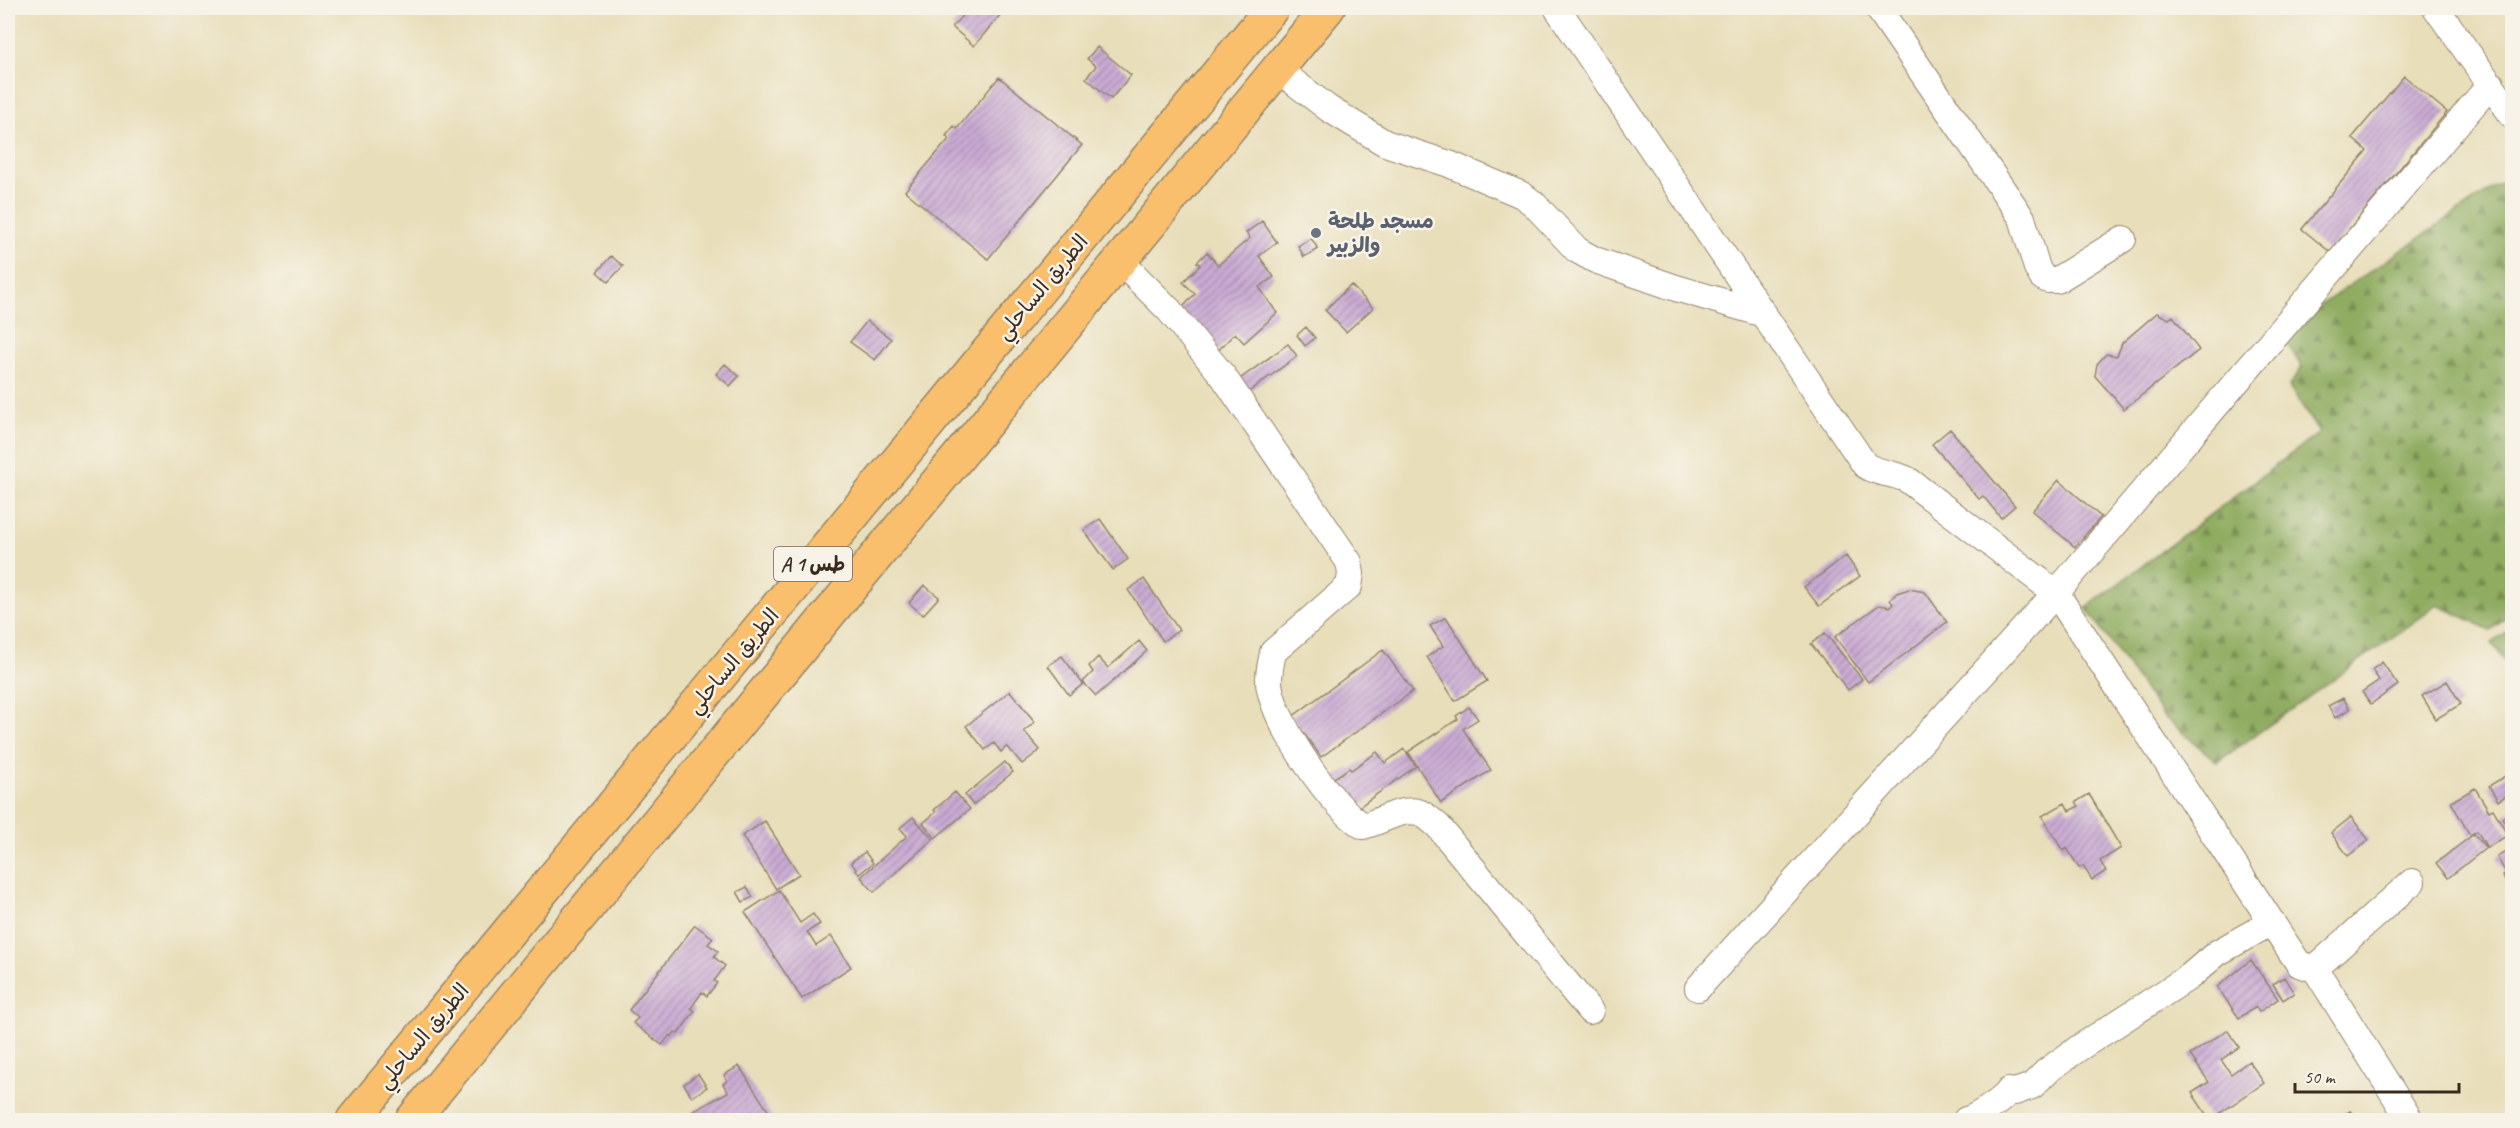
<svg xmlns="http://www.w3.org/2000/svg" width="2520" height="1128" font-family="Caveat,'Playpen Sans Arabic',sans-serif">
  <style>
    .forest { fill: url(#forest-firs); stroke: #656b3f; stroke-width: 1.5 }
    .building { fill: url(#building-hatch) }
    .lines { fill: none; stroke-linecap: round; stroke-linejoin: round }
    .street-casing { stroke: #92846c; stroke-width: 28 }
    .highway-casing { stroke: #92846c; stroke-width: 36 }
    .street { stroke: #fff; stroke-width: 26 }
    .highway { stroke: #f9bf6d; stroke-width: 33 }
    .worship-dot { fill: #6b7280; stroke: #f7f3e8; stroke-width: 2 }
    .labels { text-anchor: middle; dominant-baseline: central; stroke-width: 5; stroke-linejoin: round; paint-order: stroke }
    .shield { fill: #f7f3e8; stroke: #73665b; stroke-width: 1.5 }
    .shield-label { font-size: 20px; font-weight: bold; fill: #3b2a1e }
    .worship-label { font-size: 21px; font-weight: bold; fill: #5b616d; stroke: #f7f3e8; text-anchor: start }
    .street-label { font-size: 21px; fill: #3b2a1e; stroke: #f7f3e8 }
  </style>
  <defs>
    <pattern id="forest-firs" width="22" height="20" patternUnits="userSpaceOnUse" patternTransform="scale(1.5)"><rect width="22" height="20" fill="#8fac60"/><path d="M5 1l3.5 6h-7zM16 11l3.5 6h-7z" fill="#768c4f"/></pattern>
    <pattern id="building-hatch" width="6" height="6" patternUnits="userSpaceOnUse" patternTransform="scale(1.5)"><rect width="6" height="6" fill="#caabd4"/><path d="M-1 1l2-2M0 6l6-6M5 7l2-2" fill="none" stroke="#a58bab"/></pattern>
  </defs>
  <rect width="100%" height="100%" fill="#f7f3e8"/>
  <filter id="ink" filterUnits="userSpaceOnUse"><feTurbulence type="fractalNoise" baseFrequency=".0167" numOctaves="2"/><feDisplacementMap in="SourceGraphic" scale="12" xChannelSelector="R" yChannelSelector="G"/><feConvolveMatrix kernelMatrix="1 2 1 2 8 2 1 2 1" color-interpolation-filters="sRGB"/></filter>
  <filter id="wash" filterUnits="userSpaceOnUse"><feTurbulence type="fractalNoise" baseFrequency=".008" numOctaves="4" result="noise"/><feDisplacementMap in="SourceGraphic" scale="24" xChannelSelector="R" yChannelSelector="G"/><feGaussianBlur stdDeviation="1.35" result="paint"/><feColorMatrix in="noise" values="0 0 0 0 0 0 0 0 0 0 0 0 0 0 0 0 0 1.4 0 .05"/><feComposite in="paint" operator="in"/></filter>
  <g filter="url(#wash)">
    <rect width="100%" height="100%" fill="#e8deba"/>
    <path class="forest" d="M2512 175V614L2490 630 2438 605 2217 762 2163 716 2086 608 2319 433 2289 386 2302 367 2286 342 2325 302Z
      M2512 629V673L2492 643Z"/>
    <g id="blocks">
      <path class="building" d="M969 8H1006L974 46 952 27Z
        M1097 47 1131 75 1111 99 1086 78 1096 66 1087 59Z
        M2404 76 2447 112 2330 252 2302 229 2367 151 2352 138Z
        M999 77 1082 145 988 259 905 191 949 139 946 136 954 126 957 129Z
        M1262 221 1277 242 1259 256 1274 277 1259 287 1277 313 1244 343 1235 333 1208 361 1170 321 1195 294 1183 282 1200 265 1197 262 1207 252 1218 265 1250 238 1246 233Z
        M1311 238 1318 249 1304 257 1298 246Z
        M611 256 623 266 608 282 597 272Z
        M1351 285 1373 308 1346 332 1325 310Z
        M2157 313 2169 319 2173 316 2199 350 2124 409 2095 376 2097 364 2106 354 2117 356 2122 343Z
        M867 321 891 339 875 360 850 342Z
        M1306 327 1315 338 1305 346 1297 335Z
        M1288 344 1297 356 1242 397 1233 384Z
        M725 364 739 376 730 386 716 374Z
        M1950 429 2015 506 2001 518 1983 496 1979 499 1932 444Z
        M2059 480 2101 517 2075 547 2032 511Z
        M1100 519 1128 559 1113 570 1084 530Z
        M1846 556 1860 576 1819 606 1804 587Z
        M1144 579 1179 630 1163 641 1128 590Z
        M924 585 939 597 923 615 909 603Z
        M1909 589 1925 592 1947 622 1868 682 1835 637 1879 605 1890 607 1893 604 1890 600 1897 593Z
        M1446 617 1487 681 1455 701 1427 657 1443 646 1430 626Z
        M1825 633 1862 679 1848 690 1811 644Z
        M1139 641 1147 651 1096 696 1083 682 1093 672 1089 666 1098 657 1108 668Z
        M1383 650 1413 691 1321 757 1292 717Z
        M1062 656 1083 684 1069 695 1048 666Z
        M2382 662 2398 685 2371 704 2362 692 2379 680 2372 670Z
        M2447 681 2461 704 2436 719 2422 696Z
        M1010 691 1035 722 1024 731 1040 750 1022 764 1007 746 1001 752 994 743 985 750 966 726Z
        M2343 698 2350 709 2335 718 2328 706Z
        M1469 707 1478 719 1463 729 1491 770 1441 803 1408 752 1458 719 1456 716Z
        M1404 749 1416 766 1342 819 1327 783 1349 768 1351 770 1377 752 1385 763Z
        M1005 762 1013 772 973 805 965 795Z
        M2510 773 2512 792 2498 801 2489 786Z
        M2475 788 2489 811 2493 809 2508 835 2487 848 2477 831 2470 835 2451 802Z
        M955 792 970 809 935 838 923 823 936 812 934 810Z
        M2089 794 2121 848 2100 861 2106 871 2092 880 2083 866 2079 868 2067 848 2063 851 2042 816 2065 803 2069 811 2079 806 2076 802Z
        M2512 810V831L2511 832 2502 818Z
        M913 817 933 839 874 892 861 877 907 836 900 828Z
        M2351 817 2369 840 2348 856 2331 833Z
        M765 821 799 874 776 889 742 836Z
        M2474 834 2486 848 2448 878 2436 863Z
        M2512 848V895L2503 875 2506 873 2497 857Z
        M865 852 873 863 859 874 851 862Z
        M747 887 753 897 743 902 737 892Z
        M779 890 800 923 813 914 820 924 807 932 816 946 831 936 851 967 802 999 745 912Z
        M695 925 713 938 708 944 718 951 714 957 725 966 714 981 717 983 707 996 702 992 691 1008 695 1011 678 1034 675 1032 672 1036 670 1035 662 1045 633 1023 638 1018 629 1010Z
        M2251 960 2278 999 2259 1012 2256 1007 2239 1018 2217 987Z
        M2284 977 2294 993 2283 1000 2273 984Z
        M2227 1030 2239 1047 2221 1060 2231 1074 2249 1061 2264 1083 2210 1120 2192 1093 2209 1082 2190 1055Z
        M739 1066 774 1120H697L692 1112 728 1092 723 1084 727 1081 724 1075Z
        M698 1074 707 1087 692 1097 684 1084Z
        M2350 1111 2357 1120H2336Z"/>
    </g>
  </g>
  <g filter="url(#ink)">
    <use href="#blocks" fill-opacity="0" stroke="#92846c" stroke-width="1.5"/>
    <g class="lines">
      <g class="street-casing">
        <path id="street" d="M1557 8 1865 465C1875 473 1894 473 1908 480L2056 593 2299 964 2312 968 2321 963 2412 882
          M1878 8 2022 218 2037 268 2042 277 2048 280H2057L2123 239
          M2436 8 2512 115
          M1277 69 1329 109 1385 143 1449 164 1522 195 1534 204 1577 250 1595 260 1676 288 1764 314
          M1119 260 1169 310 1223 376 1349 562 1351 574 1349 586 1273 652C1271 664 1267 678 1270 689 1278 728 1330 805 1363 826 1381 822 1399 808 1418 812 1425 814 1433 822 1438 826L1590 1011
          M2314 967 2410 1120
          M1698 988 2056 593 2491 84
          M1966 1120C1976 1118 2003 1100 2009 1091L2015 1092 2032 1086 2047 1071 2079 1048 2189 977 2217 953 2272 922"/>
      </g>
      <g class="highway-casing">
        <path id="highway" d="M353 1120 1272 8
          M412 1120 1328 8"/>
      </g>
      <use href="#street" class="street"/>
      <use href="#highway" class="highway"/>
    </g>
  </g>
  <circle class="worship-dot" cx="1316" cy="233" r="6"/>
  <g class="labels">
    <rect class="shield" x="774" y="547" width="78" height="34" rx="4.5"/>
    <g class="shield-label">
      <text x="813" y="564">A 1 طس</text>
    </g>
    <g class="worship-label">
      <text x="1328" y="221">مسجد طلحة<tspan x="1328" dy="24">والزبير</tspan></text>
    </g>
    <g class="street-label">
      <text transform="translate(1042 287) rotate(-50)">الطريق الساحلي</text>
      <text transform="translate(733 661) rotate(-50)">الطريق الساحلي</text>
      <text transform="translate(423 1036) rotate(-50)">الطريق الساحلي</text>
    </g>
  </g>
  <rect width="2520" height="1128" fill="none" stroke="#f7f3e8" stroke-width="30"/>
  <path d="M2295 1083v9h164v-9" fill="none" stroke="#3b2a1e" stroke-width="3"/>
  <text x="2304" y="1083" font-size="18" fill="#3b2a1e" stroke="#f7f3e8" stroke-width="4.5" paint-order="stroke">50 m</text>
</svg>
